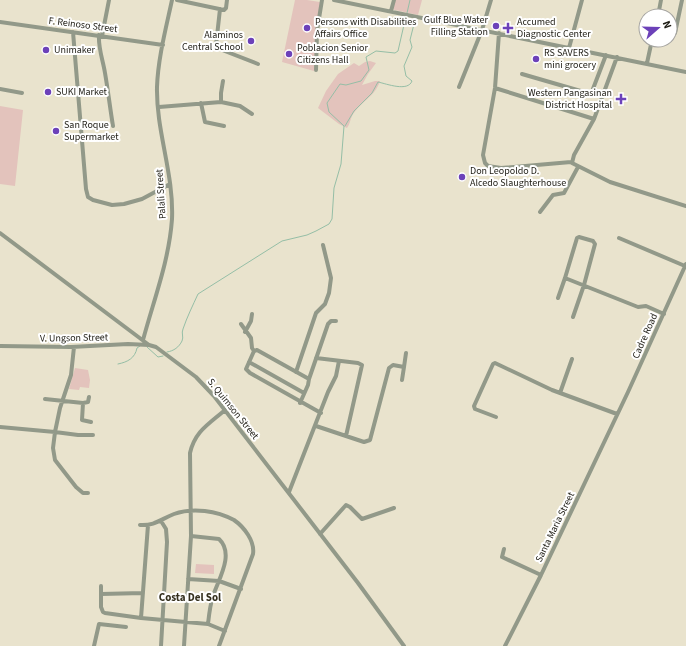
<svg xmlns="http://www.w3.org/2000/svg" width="686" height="646" font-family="'Source Sans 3',sans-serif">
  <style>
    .green { fill: #e3c3bc }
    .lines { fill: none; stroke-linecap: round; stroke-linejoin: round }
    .stream { stroke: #95bea6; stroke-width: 1 }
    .minor { stroke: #929989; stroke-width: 4 }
    .poi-dot { fill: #6c41b9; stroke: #fff; stroke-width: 1.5 }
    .labels { text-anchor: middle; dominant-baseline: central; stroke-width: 4; stroke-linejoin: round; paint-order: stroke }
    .poi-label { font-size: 10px; fill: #1e1c14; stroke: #fff; text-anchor: start }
    .street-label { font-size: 10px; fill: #1e1c14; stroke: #fff }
    .neighbourhood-label { font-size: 11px; font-weight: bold; fill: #35301e; stroke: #fff }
  </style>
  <rect width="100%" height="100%" fill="#e9e3cd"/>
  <path class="green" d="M295 0H307L320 2 316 44 314 71 282 62Z
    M393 0H422L418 15 391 9Z
    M370 61 376 63 368 74 362 85 375 81H380C375 97 360 102 352 116 350 120 350 124 347 128L339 124 318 108 326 91 338 74 354 63 359 66 365 62Z
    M0 106 23 110 15 186 0 184Z
    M75 368 88 370 90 380 89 388 80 387 79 390 69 389Z
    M196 564 214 565V574L195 573Z"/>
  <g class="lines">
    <path class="stream" d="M407 13 410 0
      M345 126 354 111 372 93 378 82C387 84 408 92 412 81L406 76 404 66 412 47 410 40 414 24 406 20
      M147 347 158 357 163 356
      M167 352C174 351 179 347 182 341 184 337 181 333 183 329 187 317 193 305 198 294L282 241 307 235 316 231 329 224 332 219 334 188 341 164 344 126 329 112 327 103 340 84 346 85 361 81 369 70 366 57 376 51 395 53 398 51 406 16
      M118 364C128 362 135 358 137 348L140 346"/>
    <path class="minor" d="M177 0 224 10 226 8 227 0
      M334 0 686 72
      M220 9 216 45 217 48 258 64
      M391 11 394 0
      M658 16 661 0
      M0 22 163 45
      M73 32 86 189 88 197 93 200 112 205 124 204 142 199 170 184
      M499 33 495 88 483 155 485 163 488 166 501 168 571 162
      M670 34 675 33 682 0
      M99 35C98 48 103 60 105 73 108 90 110 108 113 126
      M102 36 109 0
      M569 48 582 0
      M617 57 594 119 574 155 572 163 610 182 686 206
      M647 63 652 40
      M316 70 317 31 322 0
      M522 74 591 94 606 55
      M459 87 482 30 491 0
      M495 88 594 119
      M0 89 22 93
      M221 102V93L223 81
      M201 103 205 122 224 126
      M159 107 221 102 240 106 252 114
      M540 212 553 195 564 193 578 167
      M0 233 149 345 156 347 196 377 214 396 358 583 404 646
      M619 238 685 266
      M565 278 638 307 646 306 664 314
      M558 298 565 278 577 238 579 237 593 241 595 244 584 285 573 317
      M241 324 251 338 252 348 254 351
      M245 332 251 321 252 314
      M143 340C154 299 169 261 172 219 174 174 156 131 157 87 158 58 166 28 172 0
      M0 346 71 347 128 344 149 345
      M74 347 71 375 60 408 55 432 78 435H93
      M316 358 358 363 362 365 346 436
      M249 362 304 393
      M296 372 316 313 325 304 329 293 331 278 323 245
      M309 379 257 350 254 351 246 369 250 373 321 413
      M402 380 404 367
      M560 393 572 359
      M45 399 83 403 88 402 89 397
      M83 403 82 420 91 422
      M300 403 308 385 309 379 328 324 331 321H336
      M496 417 475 409 474 406 493 364 495 363 552 390 617 414
      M316 426 364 442 370 440 389 368 393 365 404 367 406 353
      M0 427 55 432 53 448 55 460 76 487 83 493H88
      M289 492 328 392 336 376 339 361
      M140 525C155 526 161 519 174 514 193 507 217 511 234 520 244 527 255 541 253 554L219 646
      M320 534 346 505 350 507 362 519 394 508
      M191 536 219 539C235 554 218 580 213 596 210 605 209 615 208 624
      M504 549 502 557 541 575
      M188 579 219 581 241 589
      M101 586V607L103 612 105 613 141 618 208 624 225 631
      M101 594 143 593
      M141 618 148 525
      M94 646 99 624 126 627
      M161 646 167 542 166 529 161 521
      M184 646 191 536 190 453C195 431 209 424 225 410
      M505 646 541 575 628 392 686 264"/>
  </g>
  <g class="poi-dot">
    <circle cx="496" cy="26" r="4"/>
    <circle cx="307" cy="28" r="4"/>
    <path d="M506 22h4v4h4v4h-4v4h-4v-4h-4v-4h4z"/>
    <circle cx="251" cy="41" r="4"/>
    <circle cx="46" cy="50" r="4"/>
    <circle cx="289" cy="54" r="4"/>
    <circle cx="536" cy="59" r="4"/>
    <circle cx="48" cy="92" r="4"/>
    <path d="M619 93h4v4h4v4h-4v4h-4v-4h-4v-4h4z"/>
    <circle cx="56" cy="131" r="4"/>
    <circle cx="462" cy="177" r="4"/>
  </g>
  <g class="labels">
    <g class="poi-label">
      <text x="488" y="20" text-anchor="end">Gulf Blue Water<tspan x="488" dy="12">Filling Station</tspan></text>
      <text x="315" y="22">Persons with Disabilities<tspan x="315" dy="12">Affairs Office</tspan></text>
      <text x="517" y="22">Accumed<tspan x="517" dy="12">Diagnostic Center</tspan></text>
      <text x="243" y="35" text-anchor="end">Alaminos<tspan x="243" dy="12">Central School</tspan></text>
      <text x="297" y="48">Poblacion Senior<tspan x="297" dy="12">Citizens Hall</tspan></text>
      <text x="54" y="50">Unimaker</text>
      <text x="544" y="53">RS SAVERS<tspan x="544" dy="12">mini grocery</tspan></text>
      <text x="56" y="92">SUKI Market</text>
      <text x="612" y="93" text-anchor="end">Western Pangasinan<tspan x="612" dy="12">District Hospital</tspan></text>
      <text x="64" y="125">San Roque<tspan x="64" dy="12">Supermarket</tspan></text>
      <text x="470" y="171">Don Leopoldo D.<tspan x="470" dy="12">Alcedo Slaughterhouse</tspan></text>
    </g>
    <g class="street-label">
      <text transform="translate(83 25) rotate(7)">F. Reinoso Street</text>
      <text transform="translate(161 194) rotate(-94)">Palali Street</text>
      <text transform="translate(645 336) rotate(-66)">Cadre Road</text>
      <text transform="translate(74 338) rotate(-1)">V. Ungson Street</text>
      <text transform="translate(233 409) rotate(51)">S. Quimson Street</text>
      <text transform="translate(555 527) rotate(-64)">Santa Maria Street</text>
    </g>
    <g class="neighbourhood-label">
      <text x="190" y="597">Costa Del Sol</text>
    </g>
  </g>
  <g transform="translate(658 28) rotate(70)"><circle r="19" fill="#ffffff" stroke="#a5a4a1"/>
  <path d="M0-3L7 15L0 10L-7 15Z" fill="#6c41b9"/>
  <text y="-6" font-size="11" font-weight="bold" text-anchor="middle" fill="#1e1c14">N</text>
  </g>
</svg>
